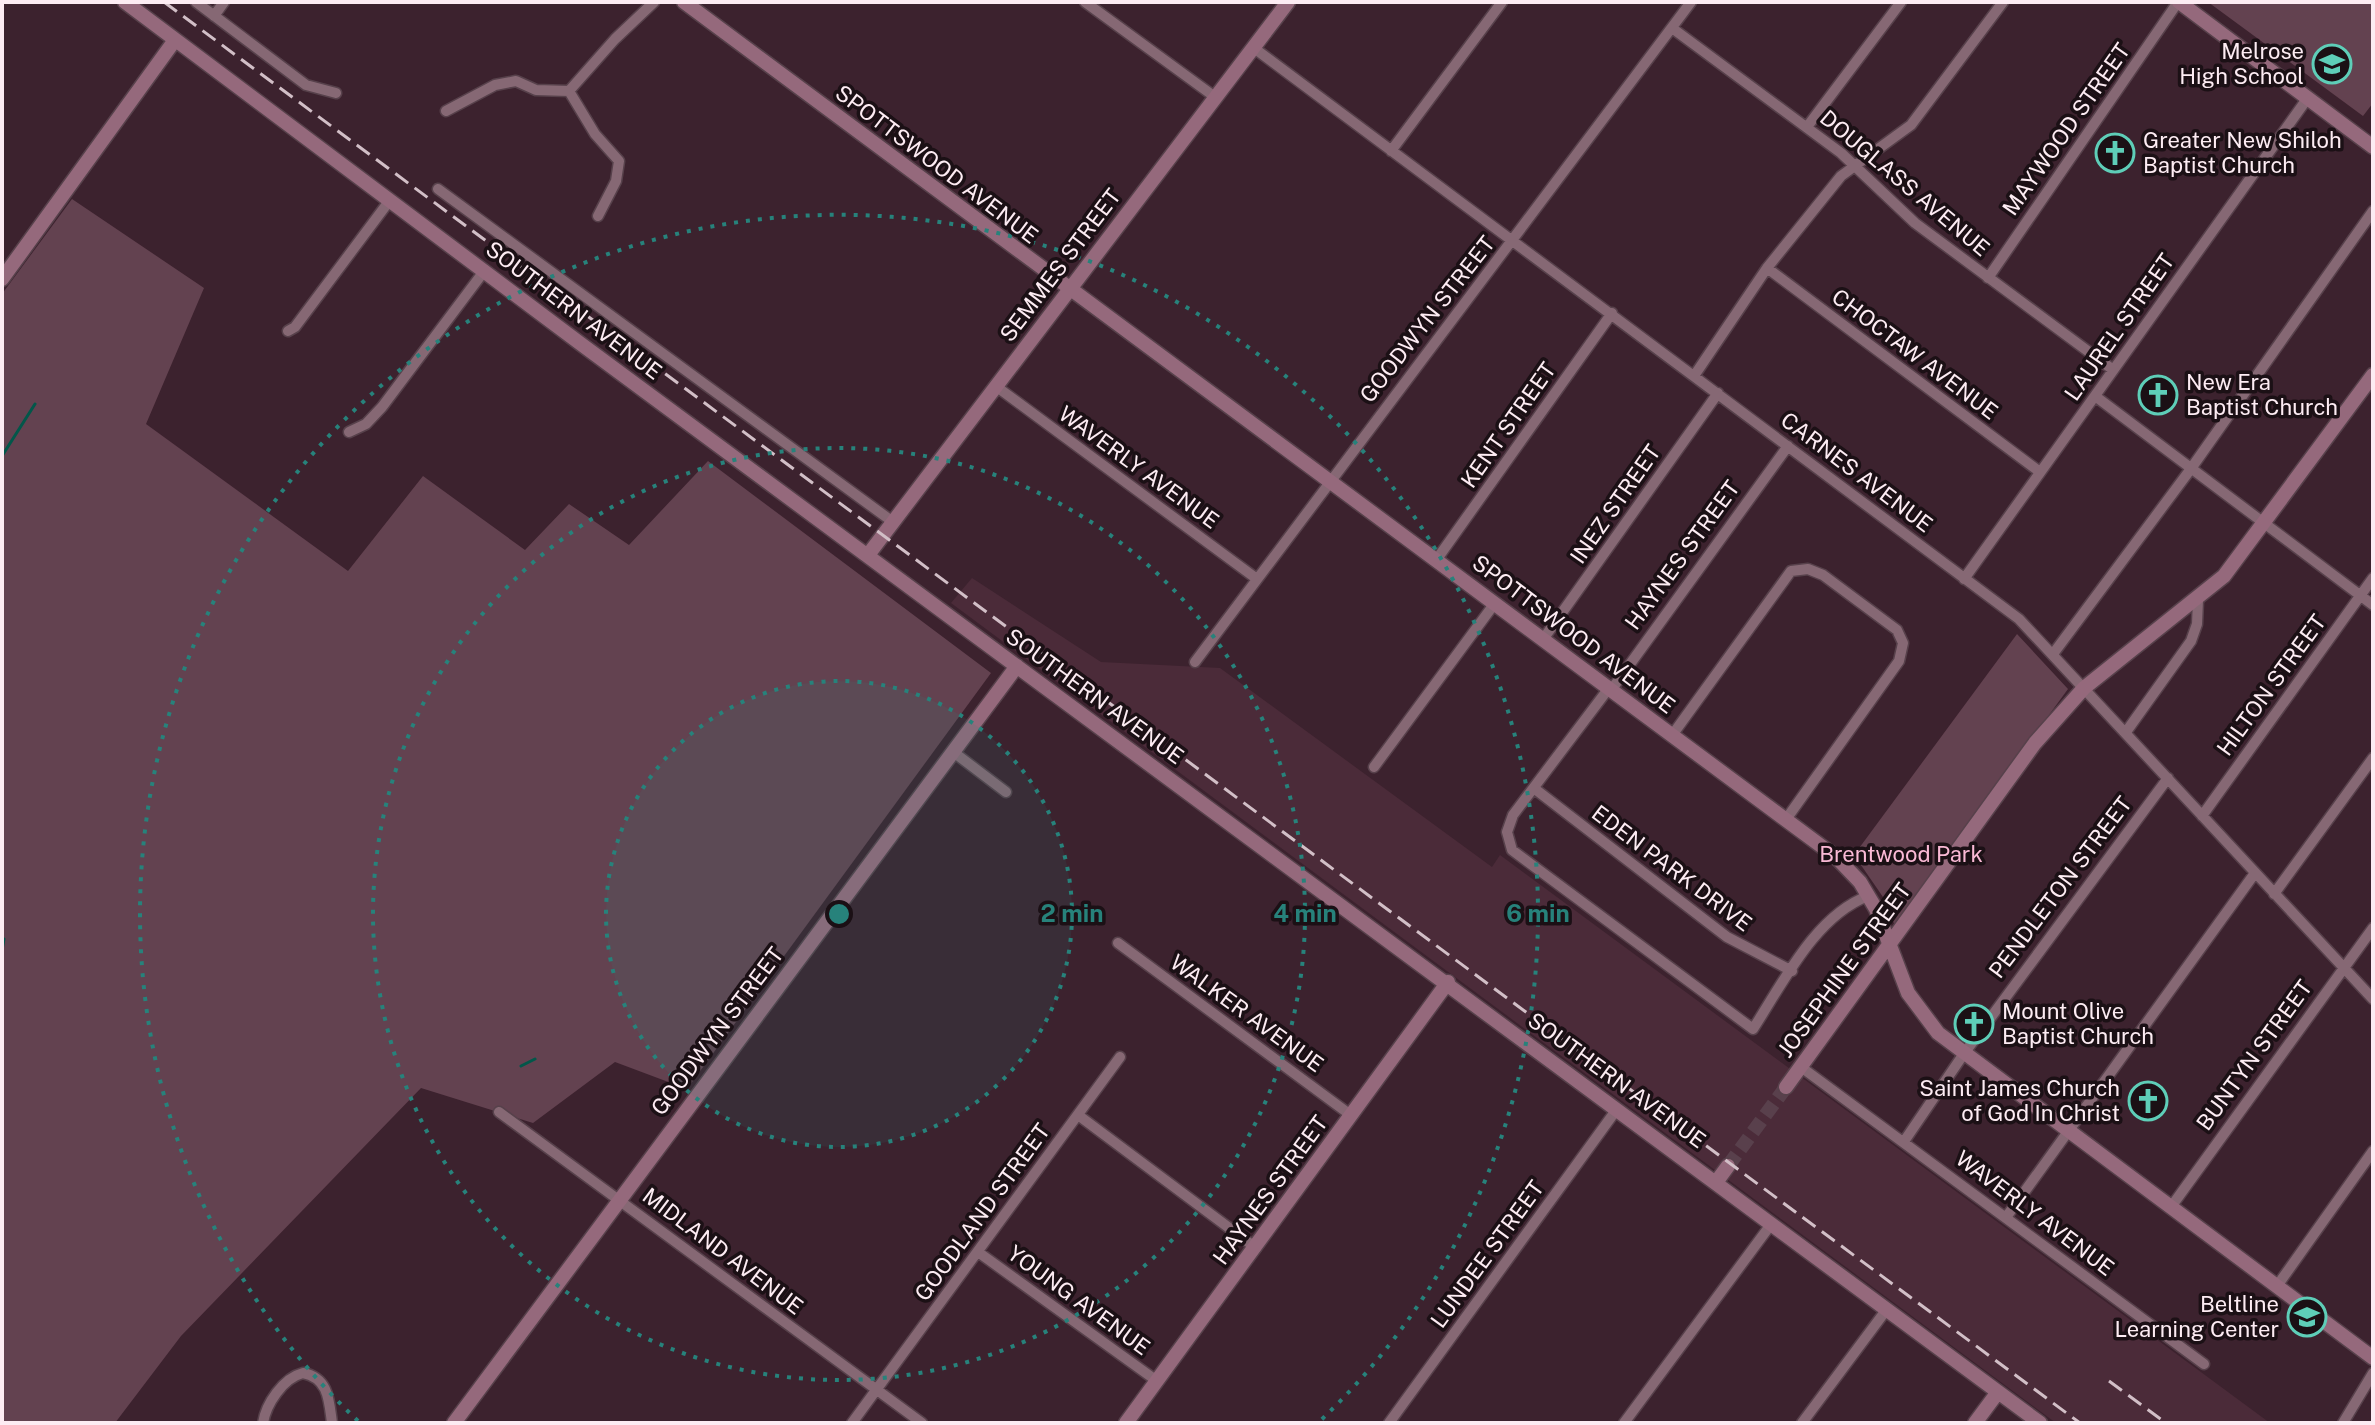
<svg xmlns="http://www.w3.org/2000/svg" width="2375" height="1425" font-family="'Public Sans',sans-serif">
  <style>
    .built { fill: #4b2b39 }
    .green { fill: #634250 }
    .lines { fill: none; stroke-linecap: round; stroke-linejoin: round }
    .stream { stroke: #02574a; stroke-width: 3 }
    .secondary-tunnel { stroke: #59404c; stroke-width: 14; stroke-dasharray: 14 7; stroke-linecap: butt }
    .street-casing { stroke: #57414b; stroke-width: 13 }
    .secondary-casing { stroke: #57414b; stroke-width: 17 }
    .street { stroke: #866874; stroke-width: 10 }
    .secondary { stroke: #95697c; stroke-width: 14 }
    .rail { stroke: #d2bfc7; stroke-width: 3; stroke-dasharray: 16 8; stroke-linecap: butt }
    .ring { fill: none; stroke: #27827b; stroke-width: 4; stroke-dasharray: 4 8 }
    .labels { text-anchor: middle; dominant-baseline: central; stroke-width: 7; stroke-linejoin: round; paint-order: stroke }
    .poi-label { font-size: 22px; fill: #fdecf3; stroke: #1b1015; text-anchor: end }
    .street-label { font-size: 22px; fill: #fdecf3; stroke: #1b1015 }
    .park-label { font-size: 22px; fill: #fab9d5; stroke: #1b1015 }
    .centre { fill: #27827b; stroke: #1b1015; stroke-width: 4 }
    .ring-label { font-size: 24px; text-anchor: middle; font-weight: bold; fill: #27827b; stroke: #1b1015; stroke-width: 7; stroke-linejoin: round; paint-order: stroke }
  </style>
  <rect width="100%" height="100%" fill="#3c222e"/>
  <path class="built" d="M972 578 1101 662 1220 668 1492 867 1500 855 2270 1423H2056L951 603Z"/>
  <path class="green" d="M2208 2H2373V103L2363 116Z
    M72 199 204 288 146 424 348 571 423 476 525 550 569 504 629 545 708 461 991 673 687 1089 615 1062 533 1123 421 1088 181 1336 115 1423H2V294Z
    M2017 634 2068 689 1895 926 1883 897 1854 855Z"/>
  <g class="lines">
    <path class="stream" d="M2 456 35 404
      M2 950 4 939
      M521 1066 535 1059"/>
    <path class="secondary-tunnel" d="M1728 1166 1786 1087"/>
    <g class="street-casing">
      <path id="street" d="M196 2 306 85 336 93
        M1085 2 1215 97
        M214 16 224 2
        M1672 28 1841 153 1915 223 2112 369
        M1254 48 2019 619 2373 999
        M569 91 595 134 619 161 616 181 598 216
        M446 111 495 85 516 81 536 90 569 91 615 39 654 2
        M1807 127 1901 2
        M1391 151 1502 2
        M438 189 893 522
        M1767 268 2040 472
        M1988 278 2178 2
        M288 331 295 327 390 200
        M1694 376 1767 268 1841 176 1911 125 2003 2
        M997 387 1257 579
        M2095 396 2373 605
        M349 432 366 424 382 407 485 270
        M1437 559 1612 313
        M1964 579 2307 99
        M1544 638 1718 393
        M2053 654 2190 470 2373 211
        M1195 662 1691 2
        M1609 688 1513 815 1507 832 1512 850 1753 1029C1783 983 1815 916 1868 896
        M1612 689 1788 446
        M2126 732 2191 641 2197 624 2198 600
        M1673 734 1791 571 1808 569 1823 575 1897 630 1903 643 1899 661 1787 818
        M952 751 1006 792
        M1374 767 1495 603
        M1535 789 1727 937 1792 971
        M2202 816 2373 578
        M2274 894 2373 758
        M1118 943 1352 1116
        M1801 1067 2204 1364
        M499 1112 922 1423
        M1078 1115 1256 1248
        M1905 1140 1963 1055 2168 778
        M2171 1207 2373 928
        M2007 1216 2255 873
        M978 1252 1157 1381
        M2277 1286 2373 1151
        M263 1423C266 1404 283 1378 303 1373 329 1378 329 1401 332 1423
        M852 1423 1120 1057
        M1389 1423 1617 1109
        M1624 1423 1772 1223
        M1802 1423 1887 1309
        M2343 1423 2373 1373"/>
    </g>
    <g class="secondary-casing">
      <path id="secondary" d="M125 2 581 344 2040 1423
        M684 2 1836 857 1860 882 1876 909 1908 993 1938 1033 2373 1358
        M2179 2 2373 147
        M2 279 175 40
        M868 555 1288 2
        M1786 1087 2035 743 2084 688 2224 576 2373 375
        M1717 1181 1728 1166
        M454 1423 1017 666
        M1126 1423 1448 982
        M1975 1423 1998 1392"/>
    </g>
    <use href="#street" class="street"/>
    <use href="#secondary" class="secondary"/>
    <path class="rail" d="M164 2 2080 1423
      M2109 1381 2166 1423"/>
  </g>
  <circle cx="839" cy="914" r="233" fill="#27827b" fill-opacity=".12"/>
  <g class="ring">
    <circle cx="839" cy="914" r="233"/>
    <circle cx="839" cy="914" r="466"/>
    <path d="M358 1421A699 699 0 1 1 1320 1421"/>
  </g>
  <defs>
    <g id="school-ring" transform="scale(2)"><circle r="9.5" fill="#1b1015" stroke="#5eceb8" stroke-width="1.5"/><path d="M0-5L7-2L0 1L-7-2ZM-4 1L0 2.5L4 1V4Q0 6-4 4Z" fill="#5eceb8"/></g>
    <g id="church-ring" transform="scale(2)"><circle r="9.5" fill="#1b1015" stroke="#5eceb8" stroke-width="1.5"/><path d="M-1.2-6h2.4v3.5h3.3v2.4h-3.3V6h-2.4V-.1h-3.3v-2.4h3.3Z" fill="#5eceb8"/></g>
  </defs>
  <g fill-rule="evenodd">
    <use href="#school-ring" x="2332" y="64"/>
    <use href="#church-ring" x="2115" y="153"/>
    <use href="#church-ring" x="2158" y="395"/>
    <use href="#church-ring" x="1974" y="1024"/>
    <use href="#church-ring" x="2148" y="1101"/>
    <use href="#school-ring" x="2307" y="1317"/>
  </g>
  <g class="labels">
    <g class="poi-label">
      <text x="2304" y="51">Melrose<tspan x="2304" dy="25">High School</tspan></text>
      <text x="2143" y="140" text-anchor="start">Greater New Shiloh<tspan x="2143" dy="25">Baptist Church</tspan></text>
      <text x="2186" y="382" text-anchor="start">New Era<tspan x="2186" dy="25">Baptist Church</tspan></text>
      <text x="2002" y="1011" text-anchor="start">Mount Olive<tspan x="2002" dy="25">Baptist Church</tspan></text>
      <text x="2120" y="1088">Saint James Church<tspan x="2120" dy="25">of God In Christ</tspan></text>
      <text x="2279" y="1304">Beltline<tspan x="2279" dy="25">Learning Center</tspan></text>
    </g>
    <g class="street-label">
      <text transform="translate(2066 129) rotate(-55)">MAYWOOD STREET</text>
      <text transform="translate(937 164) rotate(37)">SPOTTSWOOD AVENUE</text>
      <text transform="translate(1905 183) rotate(40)">DOUGLASS AVENUE</text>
      <text transform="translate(1060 265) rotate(-53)">SEMMES STREET</text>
      <text transform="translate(574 310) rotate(37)">SOUTHERN AVENUE</text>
      <text transform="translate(1427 319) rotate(-52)">GOODWYN STREET</text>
      <text transform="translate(2119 327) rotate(-55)">LAUREL STREET</text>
      <text transform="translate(1915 354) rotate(37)">CHOCTAW AVENUE</text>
      <text transform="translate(1508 425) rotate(-55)">KENT STREET</text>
      <text transform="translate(1139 467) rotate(36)">WAVERLY AVENUE</text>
      <text transform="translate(1857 472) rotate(37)">CARNES AVENUE</text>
      <text transform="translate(1615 504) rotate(-55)">INEZ STREET</text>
      <text transform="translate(1682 555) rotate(-54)">HAYNES STREET</text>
      <text transform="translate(1574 634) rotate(37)">SPOTTSWOOD AVENUE</text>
      <text transform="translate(2271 685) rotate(-54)">HILTON STREET</text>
      <text transform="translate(1095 696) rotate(36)">SOUTHERN AVENUE</text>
      <text transform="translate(1672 868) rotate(37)">EDEN PARK DRIVE</text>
      <text transform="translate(2060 887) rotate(-53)">PENDLETON STREET</text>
      <text transform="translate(1844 970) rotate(-54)">JOSEPHINE STREET</text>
      <text transform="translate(1247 1013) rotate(36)">WALKER AVENUE</text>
      <text transform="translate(717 1031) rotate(-53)">GOODWYN STREET</text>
      <text transform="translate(2254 1055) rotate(-54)">BUNTYN STREET</text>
      <text transform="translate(1617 1080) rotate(36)">SOUTHERN AVENUE</text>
      <text transform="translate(1270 1190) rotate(-54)">HAYNES STREET</text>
      <text transform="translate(982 1212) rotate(-54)">GOODLAND STREET</text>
      <text transform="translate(2035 1213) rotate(37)">WAVERLY AVENUE</text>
      <text transform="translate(723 1251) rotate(37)">MIDLAND AVENUE</text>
      <text transform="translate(1487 1254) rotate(-54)">LUNDEE STREET</text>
      <text transform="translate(1079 1300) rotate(36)">YOUNG AVENUE</text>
    </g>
    <g class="park-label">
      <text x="1901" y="854">Brentwood Park</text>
    </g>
  </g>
  <circle cx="839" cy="914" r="12" class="centre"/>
  <g class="ring-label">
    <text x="1072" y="922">2 min</text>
    <text x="1305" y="922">4 min</text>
    <text x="1538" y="922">6 min</text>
  </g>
  <rect width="2375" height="1425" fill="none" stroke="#fdecf3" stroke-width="8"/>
</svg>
